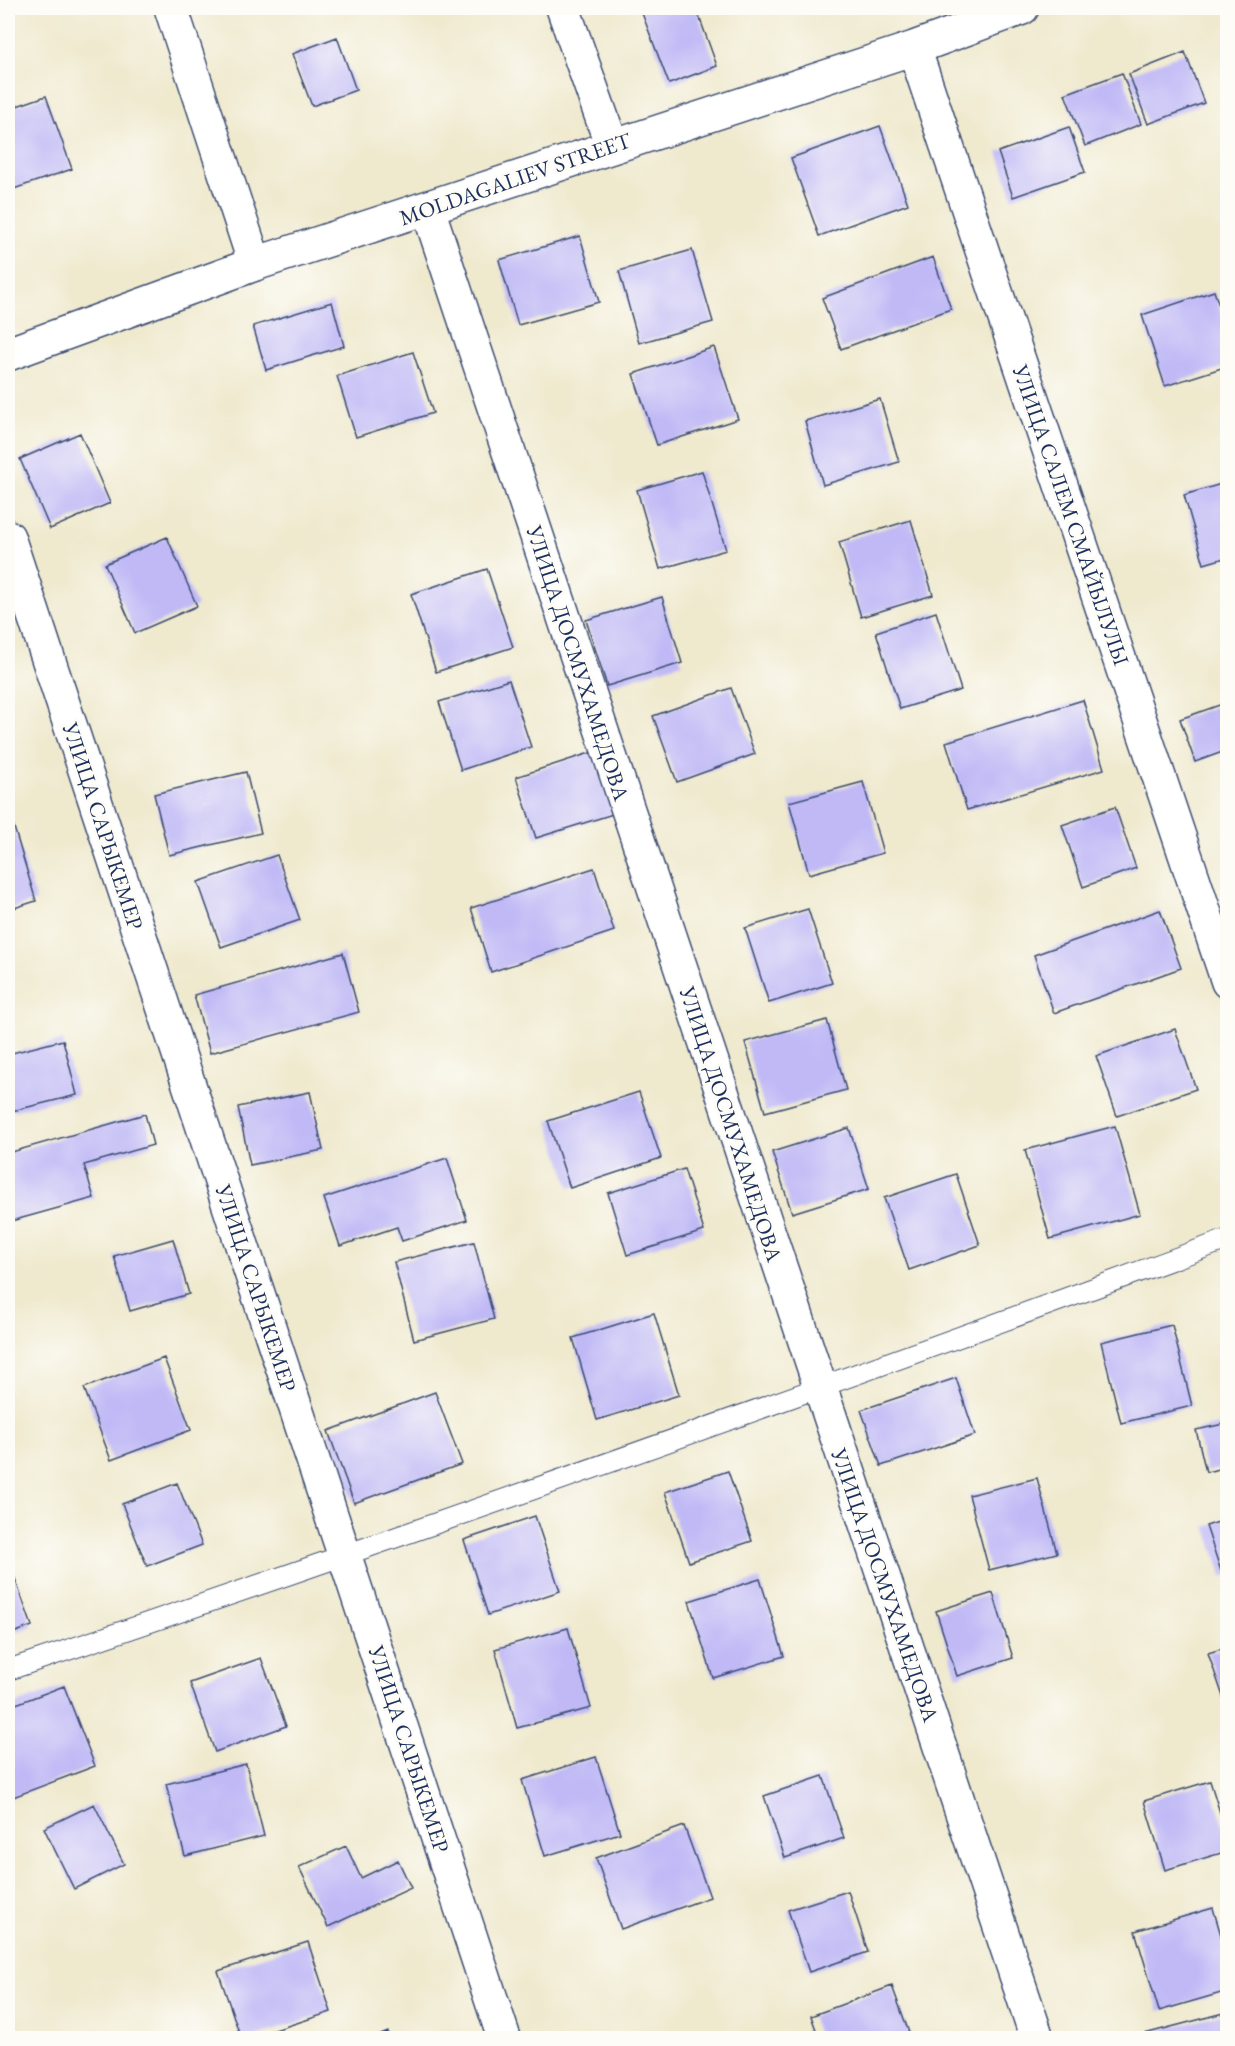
<svg xmlns="http://www.w3.org/2000/svg" width="1235" height="2046" font-family="'EB Garamond',serif">
  <style>
    .building { fill: #c0b9f6 }
    .lines { fill: none; stroke-linecap: round; stroke-linejoin: round }
    .service-casing { stroke: #3b4b6f; stroke-width: 22 }
    .minor-casing { stroke: #3b4b6f; stroke-width: 36 }
    .service { stroke: #fff; stroke-width: 20 }
    .minor { stroke: #fff; stroke-width: 33 }
    .labels { text-anchor: middle; dominant-baseline: central; stroke-width: 6; stroke-linejoin: round; paint-order: stroke }
    .street-label { font-size: 22px; fill: #1b2f5e; stroke: #fdfcf7 }
  </style>
  <rect width="100%" height="100%" fill="#fdfcf7"/>
  <filter id="ink" filterUnits="userSpaceOnUse"><feTurbulence type="fractalNoise" baseFrequency=".0167" numOctaves="2"/><feDisplacementMap in="SourceGraphic" scale="12" xChannelSelector="R" yChannelSelector="G"/><feConvolveMatrix kernelMatrix="1 2 1 2 8 2 1 2 1" color-interpolation-filters="sRGB"/></filter>
  <filter id="wash" filterUnits="userSpaceOnUse"><feTurbulence type="fractalNoise" baseFrequency=".008" numOctaves="4" result="noise"/><feDisplacementMap in="SourceGraphic" scale="24" xChannelSelector="R" yChannelSelector="G"/><feGaussianBlur stdDeviation="1.35" result="paint"/><feColorMatrix in="noise" values="0 0 0 0 0 0 0 0 0 0 0 0 0 0 0 0 0 1.4 0 .05"/><feComposite in="paint" operator="in"/></filter>
  <g filter="url(#wash)">
    <rect width="100%" height="100%" fill="#efe9ce"/>
    <g id="blocks">
      <path class="building" d="M640 8H696L717 66 669 84Z
        M337 37 356 90 312 106 292 54Z
        M1185 52 1204 103 1148 124 1129 74Z
        M1122 73 1141 124 1085 146 1065 94Z
        M46 96 72 169 8 191V109Z
        M880 126 908 204 819 236 791 158Z
        M1069 127 1085 172 1013 197 998 152Z
        M580 236 599 302 518 325 499 260Z
        M692 250 713 322 639 343 619 271Z
        M933 257 951 309 841 349 822 298Z
        M1214 291 1228 331V366L1165 386 1142 315Z
        M332 302 344 346 266 370 253 326Z
        M714 347 738 419 657 445 633 374Z
        M413 352 433 413 356 437 337 376Z
        M880 399 899 462 823 485 805 421Z
        M80 433 110 503 50 529 20 459Z
        M702 471 726 550 660 569 637 490Z
        M1228 482V557L1204 564 1184 495Z
        M911 520 933 595 861 617 839 542Z
        M167 537 197 606 135 633 105 564Z
        M487 569 513 647 436 672 411 594Z
        M662 597 682 663 607 686 586 620Z
        M936 612 961 690 900 709 876 632Z
        M509 680 531 747 461 770 439 702Z
        M731 688 755 754 677 782 653 716Z
        M1083 700 1104 769 967 810 946 742Z
        M1228 702V750L1195 762 1180 719Z
        M593 752 613 814 536 838 516 777Z
        M246 772 261 833 169 855 154 794Z
        M863 782 883 853 809 874 789 802Z
        M1115 807 1136 868 1083 887 1062 825Z
        M13 824 36 901 8 910V826Z
        M277 855 300 920 221 947 198 882Z
        M594 868 614 931 491 972 471 908Z
        M808 909 832 983 769 1003 745 928Z
        M1160 910 1181 968 1054 1013 1034 955Z
        M343 953 359 1012 210 1053 194 995Z
        M827 1020 846 1090 765 1112 745 1042Z
        M1175 1029 1196 1089 1117 1116 1096 1056Z
        M63 1040 77 1095 8 1112V1054Z
        M310 1092 323 1150 250 1165 238 1107Z
        M639 1092 661 1158 570 1188 548 1121Z
        M145 1114 153 1145 84 1165 94 1198 8 1222V1153Z
        M1115 1126 1140 1214 1050 1239 1025 1150Z
        M849 1128 869 1189 792 1213 772 1152Z
        M447 1158 467 1220 402 1241 397 1227 340 1246 324 1198Z
        M684 1169 704 1231 627 1255 608 1193Z
        M956 1174 980 1245 909 1270 884 1198Z
        M173 1239 189 1294 130 1311 114 1256Z
        M474 1242 494 1319 414 1340 394 1262Z
        M654 1313 679 1395 597 1420 573 1338Z
        M1172 1325 1192 1406 1121 1423 1101 1342Z
        M164 1358 191 1430 111 1460 84 1388Z
        M956 1378 975 1435 881 1466 861 1410Z
        M435 1392 462 1464 354 1503 328 1431Z
        M1228 1423V1467L1206 1472 1196 1430Z
        M728 1471 752 1541 689 1562 665 1492Z
        M1037 1478 1057 1553 989 1570 969 1495Z
        M177 1483 202 1545 147 1566 122 1504Z
        M535 1516 560 1591 488 1615 464 1540Z
        M1228 1519V1575L1223 1577 1206 1526Z
        M8 1559 32 1626 8 1635Z
        M760 1579 784 1656 713 1678 689 1601Z
        M993 1593 1013 1658 957 1676 936 1611Z
        M568 1628 591 1708 517 1728 495 1649Z
        M1228 1647V1708H1227L1208 1653Z
        M261 1658 286 1726 215 1752 190 1683Z
        M64 1686 95 1766 8 1799V1707Z
        M596 1757 620 1833 545 1856 522 1780Z
        M246 1764 264 1836 185 1856 166 1784Z
        M823 1776 844 1838 785 1858 764 1796Z
        M1210 1781 1228 1838V1851L1165 1870 1144 1801Z
        M94 1804 124 1864 74 1889 44 1828Z
        M684 1826 710 1897 621 1929 596 1858Z
        M346 1846 361 1878 398 1860 411 1888 328 1927 299 1867Z
        M848 1891 868 1952 809 1972 788 1910Z
        M1213 1908 1228 1959V1991L1159 2011 1135 1931Z
        M308 1942 331 2012 250 2038H241L218 1971Z
        M892 1986 911 2038H819L811 2016Z
        M1228 2012V2038H1129Z
        M388 2032 390 2038H373Z"/>
    </g>
  </g>
  <g filter="url(#ink)">
    <use href="#blocks" fill-opacity="0" stroke="#3b4b6f" stroke-width="1.5"/>
    <g class="lines">
      <g class="service-casing">
        <path id="service" d="M8 1670C417 1533 822 1388 1228 1239"/>
      </g>
      <g class="minor-casing">
        <path id="minor" d="M171 8 255 264
          M563 8 612 146
          M914 48 1228 982
          M428 209 1037 2038
          M8 354 255 264 914 48 1022 8
          M8 537 504 2038"/>
      </g>
      <use href="#service" class="service"/>
      <use href="#minor" class="minor"/>
    </g>
  </g>
  <g class="labels">
    <g class="street-label">
      <text transform="translate(515 179) rotate(-19)">MOLDAGALIEV STREET</text>
      <text transform="translate(1071 515) rotate(71)">УЛИЦА САЛЕМ СМАЙЫЛУЛЫ</text>
      <text transform="translate(578 663) rotate(72)">УЛИЦА ДОСМУХАМЕДОВА</text>
      <text transform="translate(103 826) rotate(72)">УЛИЦА САРЫКЕМЕР</text>
      <text transform="translate(731 1124) rotate(72)">УЛИЦА ДОСМУХАМЕДОВА</text>
      <text transform="translate(256 1288) rotate(72)">УЛИЦА САРЫКЕМЕР</text>
      <text transform="translate(885 1585) rotate(71)">УЛИЦА ДОСМУХАМЕДОВА</text>
      <text transform="translate(409 1749) rotate(72)">УЛИЦА САРЫКЕМЕР</text>
    </g>
  </g>
  <rect width="1235" height="2046" fill="none" stroke="#fdfcf7" stroke-width="30"/>
</svg>
